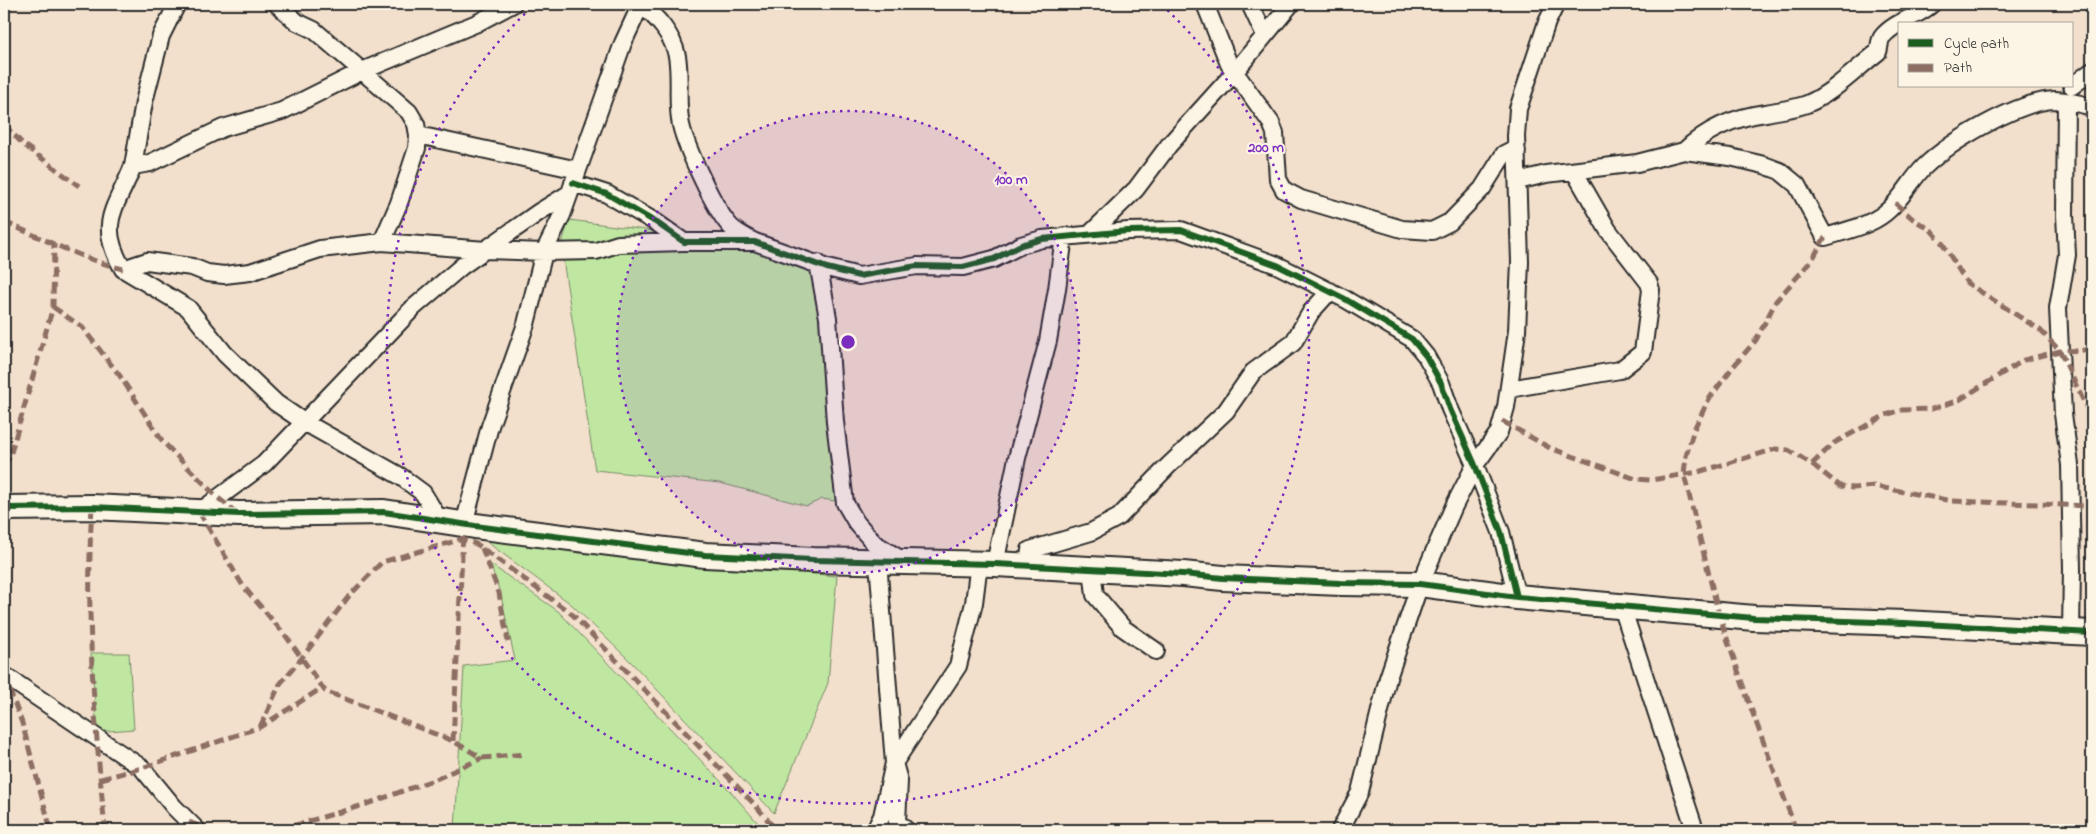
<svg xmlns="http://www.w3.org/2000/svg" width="2096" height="834" font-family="'Indie Flower',sans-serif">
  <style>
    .green { fill: #c0e7a2; stroke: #768966 }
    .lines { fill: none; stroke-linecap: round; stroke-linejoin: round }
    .street-casing { stroke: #2b2b2b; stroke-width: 20 }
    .secondary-casing { stroke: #2b2b2b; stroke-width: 28 }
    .street { stroke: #fcf5e5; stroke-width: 16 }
    .secondary { stroke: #fcf5e5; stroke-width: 24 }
    .quiet { stroke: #8d6e63; stroke-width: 5; stroke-dasharray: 10 5; stroke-linecap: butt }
    .cycleway-casing { stroke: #fcf5e5; stroke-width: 9 }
    .cycleway { stroke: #1b5e20; stroke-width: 6 }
    .ring { fill: none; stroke: #7b2cbf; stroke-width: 2.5; stroke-dasharray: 2.5 5 }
    .centre { fill: #7b2cbf; stroke: #fcf5e5; stroke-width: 2.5 }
    .ring-label { font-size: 15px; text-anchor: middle; font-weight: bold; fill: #7b2cbf; stroke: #fcf5e5; stroke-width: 4; stroke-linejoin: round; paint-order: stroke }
  </style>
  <rect width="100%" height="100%" fill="#f3e0cc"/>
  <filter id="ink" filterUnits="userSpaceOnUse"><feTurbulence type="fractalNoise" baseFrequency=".02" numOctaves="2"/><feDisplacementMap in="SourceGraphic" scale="10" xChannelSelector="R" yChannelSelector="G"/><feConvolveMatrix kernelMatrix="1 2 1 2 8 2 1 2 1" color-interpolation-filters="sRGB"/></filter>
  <g filter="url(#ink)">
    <path class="green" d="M569 220 754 244 822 268 839 354 840 422 848 503 822 499 807 506 720 483 595 470 561 246Z
      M476 534 693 563 837 576 828 683 774 813 631 662 571 604Z
      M490 564 558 611 732 793 764 830H455L464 666 515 660 500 592Z
      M91 653H129L134 729 97 732Z"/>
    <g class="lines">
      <g class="street-casing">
        <path id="street" d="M277 4 297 22 314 30 362 71 409 112 416 124 418 135 417 148 399 203 382 242
          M1205 4 1229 64 1271 123 1275 133 1278 179 1284 190 1301 199 1328 207 1402 229 1432 231 1450 222 1482 189 1504 154 1510 151H1517
          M1250 4 1264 34
          M640 5C657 16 673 36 677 56 681 79 676 102 681 125 686 147 715 211 731 227 737 233 746 237 753 241
          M2072 86 2092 71
          M2066 102 2065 215 2067 255 2058 308 2063 414 2070 465 2072 569 2071 632
          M418 135 578 170
          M1684 151C1707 129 1735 117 1766 113 1780 110 1794 109 1807 104 1833 93 1856 69 1878 52 1880 47 1879 41 1882 37 1895 21 1918 17 1932 4
          M133 166 144 102 161 36 177 4
          M1518 181 1546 174 1637 163 1684 151 1730 157 1764 165 1780 171 1797 185 1825 237C1845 231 1869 226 1885 213 1901 201 1910 181 1924 167 1951 141 2018 101 2055 100 2067 100 2081 104 2092 107
          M573 183 607 194 657 223 684 242H755L827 268 859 276 917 266 963 267 994 259 1021 245 1042 239 1128 231 1181 230 1277 265 1345 299 1412 339 1426 356 1441 383 1450 409 1475 465 1501 532 1517 597
          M1091 233 1136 189 1169 145 1234 73 1291 4
          M818 263 828 318 835 422 845 503 856 522 874 543 902 560
          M123 269 147 261 192 267 207 273 224 275 250 272 320 249 382 242 486 250 544 252 596 251 618 244 684 242
          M1509 389 1620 370 1643 352 1651 290 1649 283 1608 230 1574 171
          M199 512 264 464 413 308 462 266 539 212 570 193
          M440 521 423 493 400 476 304 422 276 403 225 354 188 308 123 269C96 222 116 209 133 166L150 163 223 128 282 111 362 71 477 23 513 4
          M464 524 490 426 526 324 544 252 562 215 623 43 641 4
          M878 561 894 763 899 781 897 822 906 830
          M995 564 1017 458 1048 341 1057 289 1064 236
          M1028 567 1030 550 1091 532 1119 517 1168 466 1226 411 1253 372 1293 343 1311 312 1330 291
          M1092 569 1095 595 1123 628 1156 651
          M1622 607 1695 830
          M4 675 142 768 174 807 197 830
          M875 830 882 816 894 763 958 666 974 603 979 563
          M1340 830 1360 792 1388 678 1420 584 1454 506 1475 465 1499 432 1506 407 1517 331 1520 262 1516 136 1518 109 1547 22 1556 4"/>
      </g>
      <g class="secondary-casing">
        <path id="secondary" d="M4 508 92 507 239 514 384 512 475 526 705 555 813 560 995 564 1183 574 1223 578 1341 583 1420 584 1517 597 1754 618 1905 623 2092 633"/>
      </g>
      <use href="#street" class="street"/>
      <use href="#secondary" class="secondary"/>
      <path class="quiet" d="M4 125 24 145 79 186
        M1895 203 1913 219 1931 230 1943 244 1967 283 2040 330 2060 351 2092 419
        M4 222C43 238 81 259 123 269
        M53 307 82 327 120 376 163 442 218 498 237 513
        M1502 421 1550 448 1636 479 1651 480 1698 472 1776 449 1788 450 1812 464 1834 443 1886 415 1902 410 1932 409 1959 400 2024 360 2060 351 2092 350
        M1812 464 1840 486 1853 488 1874 486 1952 501 2092 506
        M4 466 10 456 53 307 54 244
        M92 507C85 615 95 722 105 830
        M199 512 243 586 286 636 325 691 453 741 482 758 526 754
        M482 548 499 593 508 642
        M4 675 22 723 51 830
        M260 727 280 684 301 659 349 596 382 562 463 539 478 545 573 615 757 807 776 830
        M453 741 463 534
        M101 779 142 768 260 727 322 688
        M189 822 210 830
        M279 830 367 804 436 779 482 758
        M1796 830 1749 703 1719 615 1684 474 1686 456 1694 429 1709 399 1732 368 1756 340 1776 301 1812 260 1825 237"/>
      <g class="cycleway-casing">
        <path id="cycleway" d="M573 183 607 194 657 223 684 242H755L827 268 859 276 917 266 963 267 994 259 1021 245 1042 239 1128 231 1181 230 1277 265 1345 299 1412 339 1426 356 1441 383 1450 409 1475 465 1501 532 1517 597
          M4 508 92 507 239 514 384 512 475 526 705 555 813 560 995 564 1183 574 1223 578 1341 583 1420 584 1517 597 1754 618 1905 623 2092 633"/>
      </g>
      <use href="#cycleway" class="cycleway"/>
    </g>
  </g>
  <circle cx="848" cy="342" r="231" fill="#7b2cbf" fill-opacity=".12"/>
  <g class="ring">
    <circle cx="848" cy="342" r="231"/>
    <path d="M1162 5A461 461 0 1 1 534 5"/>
  </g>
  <circle cx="848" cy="342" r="8" class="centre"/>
  <g class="ring-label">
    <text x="1266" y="152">200 m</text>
    <text x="1011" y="184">100 m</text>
  </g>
  <rect width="2096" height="834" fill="none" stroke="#fcf5e5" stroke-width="20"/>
  <rect x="10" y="10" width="2076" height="814" fill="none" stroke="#2b2b2b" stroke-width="2" filter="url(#ink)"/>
  <rect x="1898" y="22" width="175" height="65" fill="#fcf5e5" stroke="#a8a49b"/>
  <rect x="1908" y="39" width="25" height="8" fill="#1b5e20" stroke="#a8a49b"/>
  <text x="1944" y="48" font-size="15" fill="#2b2b2b">Cycle path</text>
  <rect x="1908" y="64" width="25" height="8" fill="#8d6e63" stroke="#a8a49b"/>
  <text x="1944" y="72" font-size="15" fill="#2b2b2b">Path</text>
</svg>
